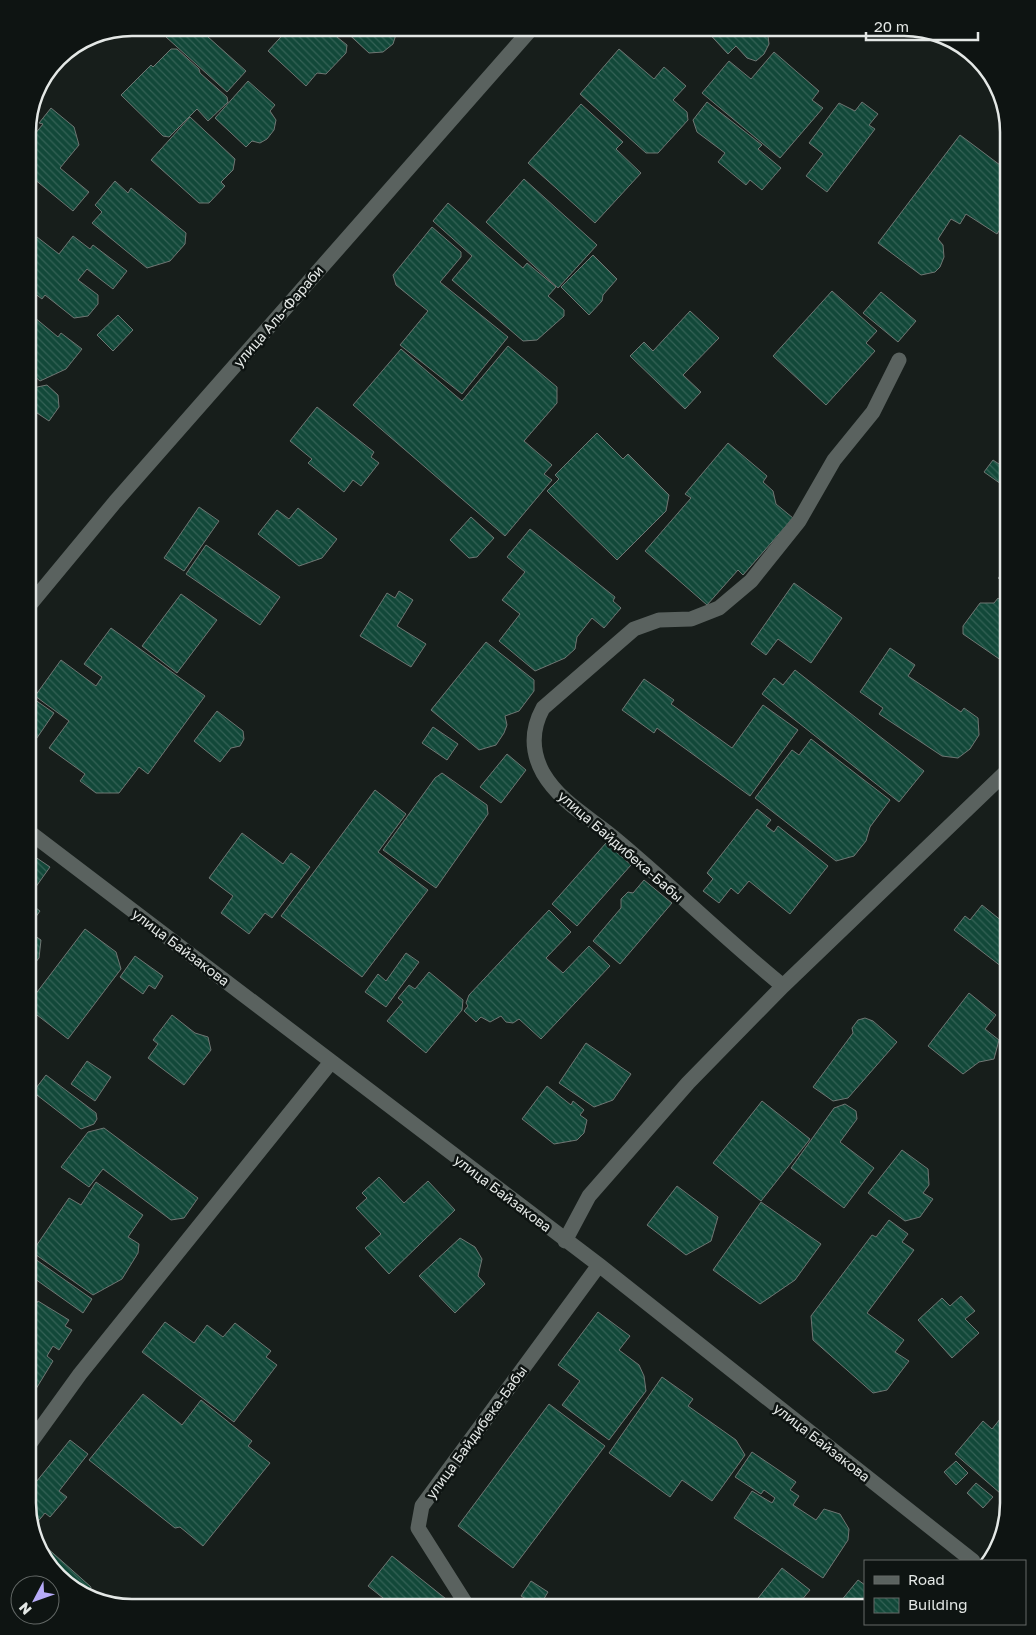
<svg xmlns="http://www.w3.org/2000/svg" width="1036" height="1635" font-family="'Golos Text',sans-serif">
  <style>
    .building { fill: url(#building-back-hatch); stroke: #6f7673 }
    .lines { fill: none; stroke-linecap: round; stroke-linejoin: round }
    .minor { stroke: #5a625f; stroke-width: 15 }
    .labels { text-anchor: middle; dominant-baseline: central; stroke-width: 5; stroke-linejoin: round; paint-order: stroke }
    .street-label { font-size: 14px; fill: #e4e8e6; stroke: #0e1412 }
    .rim { fill: none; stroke: #e4e8e6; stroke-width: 2.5 }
  </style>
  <defs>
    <pattern id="building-back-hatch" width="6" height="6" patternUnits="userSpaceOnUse" patternTransform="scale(1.25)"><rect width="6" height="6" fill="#124839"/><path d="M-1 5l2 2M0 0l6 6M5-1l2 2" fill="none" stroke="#346256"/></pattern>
  </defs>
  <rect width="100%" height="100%" fill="#171e1b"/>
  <path class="building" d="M169 28H198L246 71 227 92 166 37 171 30Z
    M289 28H335L341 33 337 37 347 45 346 53 326 74 317 73 306 86 268 51Z
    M342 28H398L393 44 383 52 369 53Z
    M704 28H777L768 36 769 44 764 54 756 61 747 58 736 46 728 54Z
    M171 49H177L199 69 200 73 227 97 228 102 208 121 197 109 169 137 163 136 121 95 151 65 153 67Z
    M619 49 654 79 664 67 686 86 673 100 687 112 688 120 658 153H646L580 94Z
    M774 52 819 91 812 100 823 108 780 158 702 93 729 61 751 79Z
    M248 81 275 105 270 111 276 120 274 130 267 139 260 143 252 141 246 147 215 118Z
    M707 102 762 145 758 149 781 168 762 190 750 180 746 185 718 162 725 153 697 132 693 120Z
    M862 102 878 114 869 125 875 129 827 192 806 176 823 154 809 143 839 103 855 111Z
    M581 104 623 142 616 149 641 173 595 223 528 163Z
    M51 108 74 127 79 145 60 168 89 192 73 211 28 174V137L30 140 43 124 39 123Z
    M190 117 235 159 233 170 221 182 225 186 209 203H199L151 160Z
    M960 135 1008 171V217L997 234 966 214 960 224 951 219 938 239 943 245 944 257 940 267 935 272 921 275 878 243Z
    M524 179 597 245 558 288 486 222Z
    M115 181 128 193 131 188 186 233 185 244 170 261 147 268 92 223 102 212 95 205Z
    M448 203 523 268 527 263 556 287 548 296 564 310V316L537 340 523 341 452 280 472 256 433 221Z
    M432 227 461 252V257L440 282 508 337 462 394 400 345 428 311 396 285 393 275Z
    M28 230 59 254 73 236 90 249 93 245 127 271 113 289 87 269 78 280 98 295V304L88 316 74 318 45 295 42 299 30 290 35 283 28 278Z
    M593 255 617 279 603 295 602 301 589 315 561 287Z
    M832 291 877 331 866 343 875 351 826 405 773 356Z
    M881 292 916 321 898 342 863 313Z
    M690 311 719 338 683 375 701 392 685 409 630 356 644 342 653 351Z
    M118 315 133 330 113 351 97 335Z
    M34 317 58 337 61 333 82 349 66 369 40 381 28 371V325Z
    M508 346 557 387V403L524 441 552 465 544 474 552 480 505 536 353 405 401 349 462 401Z
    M47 385 58 395 59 407 49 421 28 407V390L33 394 37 387Z
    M317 407 374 452 371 457 379 463 361 486 353 480 344 492 308 463 312 459 290 441Z
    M597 433 623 459 628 454 669 495 666 511 617 560 547 491 559 479 555 475Z
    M728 443 767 476 763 482 773 491 776 504 793 518 743 575 738 570 707 605 645 551 691 498 685 494Z
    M993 460 1008 470 1001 484 984 472Z
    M199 507 219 521 184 571 164 558Z
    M298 508 337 539 322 558 299 566 258 534 277 510 289 519Z
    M471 517 494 538 477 557 469 558 450 540Z
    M530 529 615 597 613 601 621 608 604 628 592 618 577 637 575 649 565 658 535 671 499 641 520 614 502 600 525 572 507 557Z
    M206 545 280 597 260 625 186 574Z
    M1008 567V588L998 578Z
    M794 583 842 618 811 663 778 639 766 655 751 644Z
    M399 591 413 600 397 626 426 644 411 667 360 636 387 593 395 598Z
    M181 594 217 620 177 673 142 646Z
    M998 598 1008 606V665L963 634V626L980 603H994Z
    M111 628 205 696 148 774 139 767 119 793H96L80 781 85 774 49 748 69 721 35 696 61 660 96 686 102 677 84 664Z
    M486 642 534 680V691L519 711 505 716 507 725 504 733 496 745 479 750 431 710Z
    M890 648 915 665 908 676 961 712 964 708 978 718 979 735 970 749 958 758 942 756 879 714 883 708 860 692Z
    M795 670 924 771 899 802 762 694 774 678 783 685Z
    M644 679 674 700 671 704 732 748 763 705 798 730 750 796 657 728 654 733 622 710Z
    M28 695 54 713 28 751Z
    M217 711 243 731 244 739 240 746 231 748 220 762 194 741Z
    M433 727 458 744 447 760 422 743Z
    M811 739 890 800 870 827 866 841 854 856 836 861 755 798 792 750 799 755Z
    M507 754 526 770 501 803 480 787Z
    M442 773 487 805 488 814 436 888 383 850 435 778Z
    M375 790 406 814 378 852 428 890 362 977 281 916Z
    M757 809 771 820 766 826 774 832 778 826 828 866 790 914 749 881 738 894 731 888 719 903 703 891 713 879 707 873Z
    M242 833 283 864 291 853 310 867 272 918 265 913 249 934 221 913 233 896 209 878Z
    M606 843 631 865 577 926 552 904Z
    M28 852 50 867 28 898Z
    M644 880 672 903 620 964 593 941 621 908V899L628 892 633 893Z
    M28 902 40 911 28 928Z
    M982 905 1008 926V981L1002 975 1006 970 954 930 965 916 970 920Z
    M549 910 571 932 546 958 563 973 589 946 610 966 541 1039 519 1019 513 1023 506 1022 501 1016 490 1022 481 1017 476 1022 464 1011 468 1006 466 1003 469 995Z
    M85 929 116 952 121 969 68 1039 28 1008V1004Z
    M28 931 41 940 39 958 28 972Z
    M406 953 419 962 386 1007 365 992 378 974 386 981Z
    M135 956 163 976 155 989 149 985 143 994 120 977Z
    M429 972 463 1000 462 1010 426 1053 387 1021 403 1002 398 998 409 985 415 989Z
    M969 993 996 1015 985 1029 999 1040 994 1059 979 1062 963 1074 928 1046Z
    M172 1015 195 1033 208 1037 211 1050 184 1085 148 1058 158 1044 153 1040Z
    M865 1018 873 1021 897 1042 848 1098 833 1101 813 1087 853 1033 852 1028 858 1020Z
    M586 1043 631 1074 613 1100 594 1107 559 1083Z
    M87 1061 111 1077 95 1101 71 1084Z
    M46 1075 96 1113 97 1119 94 1124 81 1129 33 1092Z
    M547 1086 571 1105 573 1101 584 1110 580 1115 587 1120 584 1133 577 1140 554 1144 522 1119Z
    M762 1101 810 1139 761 1201 713 1163Z
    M845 1104 856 1111 857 1119 840 1142 874 1168 844 1208 791 1168 834 1108Z
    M104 1128 198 1198 184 1218 171 1220 103 1169 89 1187 61 1167 88 1132Z
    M902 1150 928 1169 929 1185 923 1193 933 1199 920 1217 905 1221 868 1193Z
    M379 1177 404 1203 428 1181 455 1210 389 1274 365 1248 381 1234 356 1208 367 1198 362 1193Z
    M96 1182 143 1215 128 1237 139 1244 138 1253 122 1279 93 1295 32 1252 69 1198 81 1205Z
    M677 1186 718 1217 711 1241 686 1255 647 1225Z
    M761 1202 821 1244 795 1280 760 1304 713 1270Z
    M889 1220 908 1234 902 1242 914 1250 867 1313 904 1340 895 1352 909 1361 887 1390 873 1393 813 1340 811 1316 872 1235 876 1237Z
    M460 1238 475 1247 482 1259 478 1276 485 1284 455 1313 419 1276Z
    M28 1254 92 1299 83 1313 28 1274Z
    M28 1296 35 1306 38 1301 69 1320 65 1326 72 1330 59 1350 53 1346 47 1356 53 1361 28 1402Z
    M961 1296 975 1311 965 1319 979 1333 952 1358 918 1320 942 1298 950 1306Z
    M598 1312 630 1336 619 1350 639 1365 644 1376 646 1391 609 1440 562 1405 580 1381 558 1365Z
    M165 1322 194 1343 207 1325 223 1337 235 1323 271 1351 266 1357 277 1365 234 1422 142 1352Z
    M662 1377 693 1399 688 1406 736 1440 745 1455 712 1501 682 1480 670 1497 609 1453Z
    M143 1394 182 1425 201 1400 252 1441 248 1446 270 1463 203 1546 180 1527 175 1528 89 1460Z
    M549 1404 605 1446 513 1568 458 1526Z
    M1008 1409V1500L955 1454 983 1421 992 1429Z
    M70 1440 88 1454 59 1491 67 1497 50 1517 45 1513 36 1524 32 1521 28 1492Z
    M752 1452 796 1482 790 1490 799 1496 793 1505 816 1520 824 1509 840 1514 849 1529 848 1540 823 1578 734 1518 752 1491 772 1503 775 1498 764 1490 761 1494 735 1477Z
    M956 1461 968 1473 956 1485 944 1472Z
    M976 1483 993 1497 983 1508 967 1493Z
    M36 1538 91 1587 89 1595 74 1590 38 1549Z
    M392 1556 455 1606V1607H386L383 1598 368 1586Z
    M782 1568 810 1590 796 1607H751Z
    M858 1580 865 1585V1607H836Z
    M531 1581 548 1592 539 1607 521 1596Z"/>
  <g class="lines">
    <path class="minor" d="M28 607 115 502 532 28
      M28 831 599 1265 973 1561
      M783 986C724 938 671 885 613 837 589 817 560 802 543 773 531 751 531 730 543 708L634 629 659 620 691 619 719 608 751 581 799 521 834 460 873 412 899 360
      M565 1241 589 1196 688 1083 783 986 1008 770
      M28 1446 80 1374 331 1062
      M468 1607 418 1528 422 1506 599 1265"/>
  </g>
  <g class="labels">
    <g class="street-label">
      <text transform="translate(278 316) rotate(-49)">улица Аль-Фараби</text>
      <text transform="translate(621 846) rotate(41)">улица Байдибека-Бабы</text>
      <text transform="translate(181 947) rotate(37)">улица Байзакова</text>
      <text transform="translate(503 1193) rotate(37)">улица Байзакова</text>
      <text transform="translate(476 1432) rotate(-54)">улица Байдибека-Бабы</text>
      <text transform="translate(822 1442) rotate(38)">улица Байзакова</text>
    </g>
  </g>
  <path d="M0 0H1036V1635H0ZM132 36H904A96 96 0 0 1 1000 132V1503A96 96 0 0 1 904 1599H132A96 96 0 0 1 36 1503V132A96 96 0 0 1 132 36Z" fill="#0e1412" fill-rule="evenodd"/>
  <path class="rim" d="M132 36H904A96 96 0 0 1 1000 132V1503A96 96 0 0 1 904 1599H132A96 96 0 0 1 36 1503V132A96 96 0 0 1 132 36Z"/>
  <rect x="864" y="1560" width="162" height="65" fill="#0e1412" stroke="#646967"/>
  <rect x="874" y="1576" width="25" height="8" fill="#5a625f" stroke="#646967"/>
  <text x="908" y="1585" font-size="15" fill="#e4e8e6">Road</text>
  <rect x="874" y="1598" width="25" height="15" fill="url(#building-back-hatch)" stroke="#646967"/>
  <text x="908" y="1610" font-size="15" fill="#e4e8e6">Building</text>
  <g transform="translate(35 1600) rotate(229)"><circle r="24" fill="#0e1412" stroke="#646967"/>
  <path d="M0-4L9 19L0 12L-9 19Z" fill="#b7abf8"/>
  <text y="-8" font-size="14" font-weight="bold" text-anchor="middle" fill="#e4e8e6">N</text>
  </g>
  <path d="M866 32v8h112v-8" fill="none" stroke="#e4e8e6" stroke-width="2.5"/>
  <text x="874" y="32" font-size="15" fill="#e4e8e6" stroke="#0e1412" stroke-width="4" paint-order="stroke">20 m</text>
</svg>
